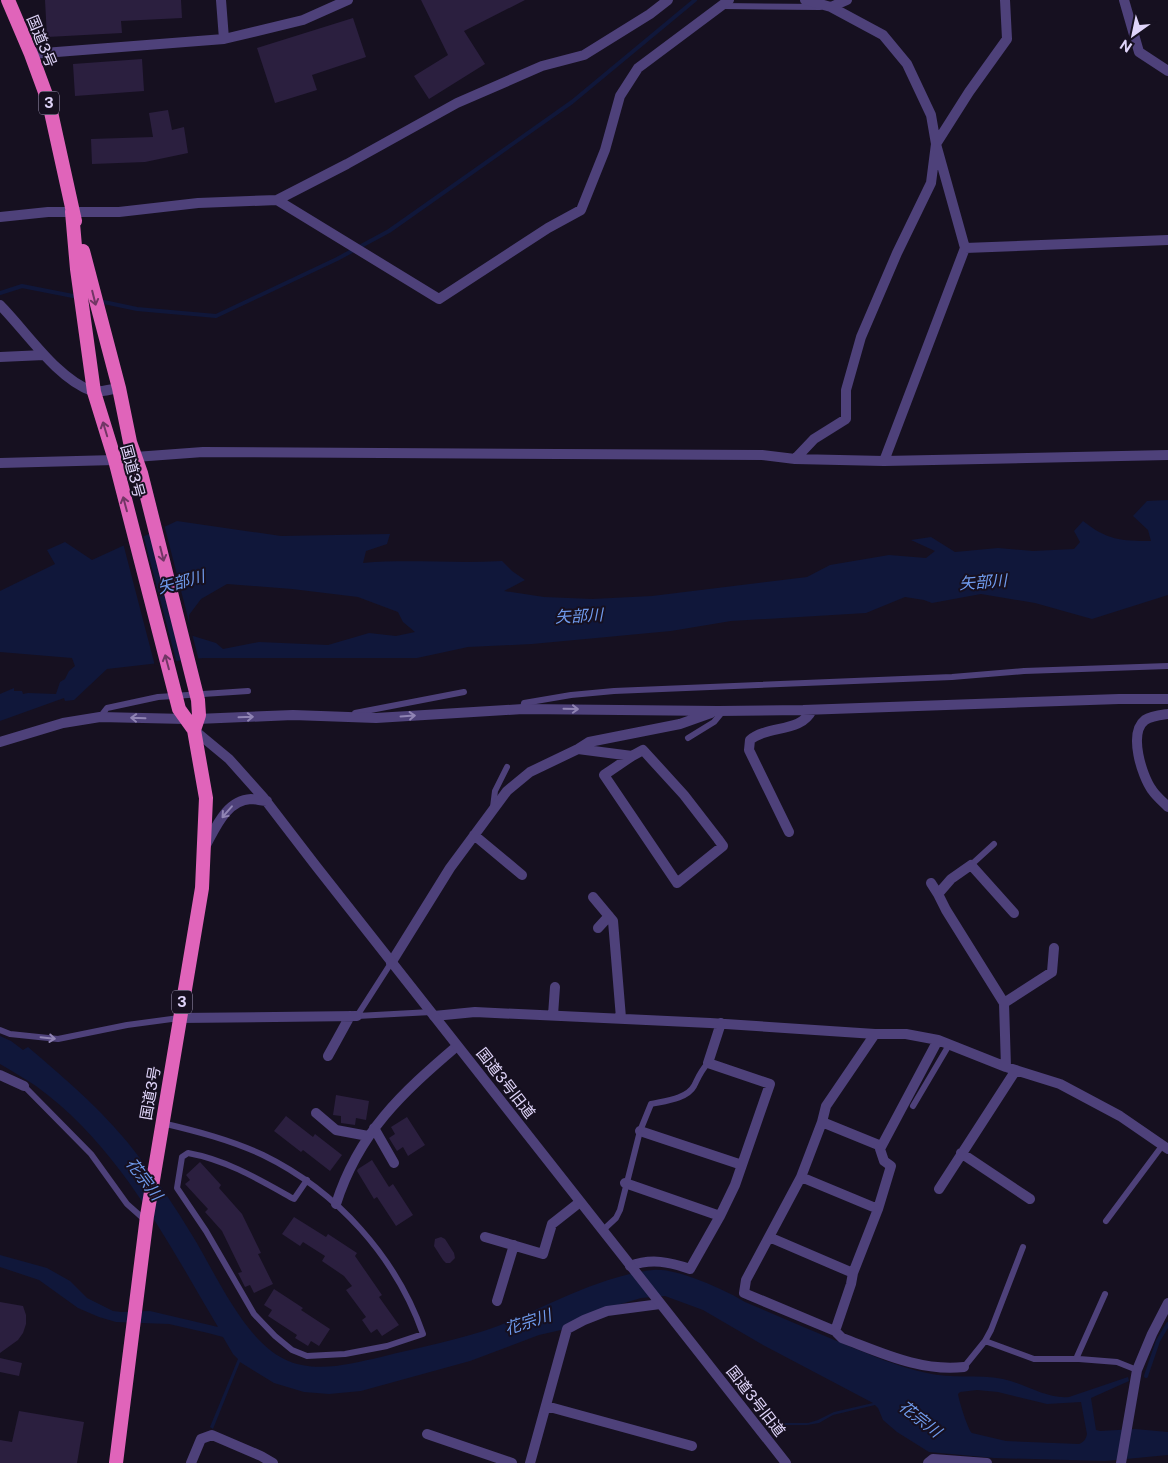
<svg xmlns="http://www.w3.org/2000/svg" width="1168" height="1463" font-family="'Public Sans','Noto Sans JP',sans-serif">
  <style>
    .water { fill: #10173a; fill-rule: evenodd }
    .pier { fill: #161020 }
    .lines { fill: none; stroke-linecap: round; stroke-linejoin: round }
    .stream { stroke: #10173a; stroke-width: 4 }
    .building { fill: #2b1f3f }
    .service { stroke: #4e417a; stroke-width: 6 }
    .minor { stroke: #4e417a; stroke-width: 10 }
    .tertiary { stroke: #4e417a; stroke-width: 10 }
    .trunk { stroke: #e064ba; stroke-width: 14 }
    .oneway { stroke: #713665 }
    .oneway2 { stroke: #9084b4 }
    .labels { text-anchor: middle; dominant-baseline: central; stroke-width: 4; stroke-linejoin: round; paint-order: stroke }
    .shield { fill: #161020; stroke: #a39ab9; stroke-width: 1 }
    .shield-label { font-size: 14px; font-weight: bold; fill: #e0d5fa }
    .street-label { font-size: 15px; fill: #e0d5fa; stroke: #161020 }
    .water-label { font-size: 16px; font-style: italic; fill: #709bed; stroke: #161020 }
  </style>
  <rect width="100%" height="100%" fill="#161020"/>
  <path class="water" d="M1168 500V595L1092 619 1035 603 981 594 932 603 924 600 905 597 866 613 731 621 671 631 532 644 468 647 417 658H203L107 669 74 700 65 701 64 698 0 721V694L14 688V691H22L23 694 28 693 56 694 60 682 65 679 69 671 75 666 72 658 0 652V591L55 564 47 550 65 542 92 560 177 521 281 536 390 534 387 544 366 551 363 563C410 559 456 564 502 561L512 571 525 580 504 591 544 597 592 599 652 596 807 577 830 565 889 555 926 558 935 551 911 540 931 537 955 552 998 548 1033 551 1074 549 1080 542 1074 531 1083 521C1107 540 1121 541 1151 541L1148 530 1133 516 1147 501ZM227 584 292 589 358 597 398 612 403 622 415 632 396 636 369 633 328 645 259 642 223 649 216 643 190 635 189 615 201 599Z
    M0 1036 11 1041 23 1050 28 1047C68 1081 108 1115 139 1157 158 1182 176 1208 192 1235 215 1272 244 1340 284 1359 314 1374 350 1364 381 1357 420 1347 460 1340 498 1326 546 1307 602 1275 653 1270 675 1267 726 1290 745 1302 778 1316 811 1330 844 1344 871 1355 898 1367 927 1373 951 1379 978 1374 1003 1379 1026 1384 1046 1399 1069 1397L1128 1377 1129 1381 1091 1398 1096 1430 1100 1431 1135 1429 1168 1432V1455L1105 1461 994 1458 929 1452 897 1432 883 1420 878 1408 875 1405 833 1415 819 1423 807 1425H773V1423H808L818 1420 834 1412 873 1403 763 1345 703 1310 665 1296 641 1298 608 1308 581 1318 561 1330 539 1335 470 1361 361 1391 329 1394 304 1392 274 1383 240 1362 213 1429 210 1427 238 1359 233 1354 223 1337 208 1333 169 1324 116 1322 99 1317 78 1308 39 1280 0 1267V1255L47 1268 70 1281 87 1298 113 1311 121 1312 150 1311 218 1327C167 1241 119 1146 36 1086 24 1078 12 1071 0 1064ZM977 1390 998 1392 1047 1404 1081 1402 1087 1434C1086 1439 1084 1442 1079 1444L1006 1441 972 1433C968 1430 959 1401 958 1394L960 1392Z"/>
  <path class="pier" d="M164 524 199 661 183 663 151 530Z
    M143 534 177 664 155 666 123 543Z"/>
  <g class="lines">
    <path class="stream" d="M0 293 22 286 78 297
      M99 301 137 309 216 316 337 259 389 231 572 102 695 0
      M1146 1376 1158 1341 1168 1324"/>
  </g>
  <path class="building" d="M45 0H181L182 18 121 21 122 33 47 37Z
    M421 0H525L464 31 485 64 429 99 414 76 448 55Z
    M353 18 366 57 312 75 317 90 275 103 257 48Z
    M142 59 144 91 75 96 73 64Z
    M168 110 172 130 184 127 188 153 145 162 92 164 91 139 153 137 149 113Z
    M336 1095 369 1101 366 1120 356 1118 355 1125 341 1123V1116L333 1115Z
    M286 1116 313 1137 315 1134 342 1155 330 1171 303 1150 301 1152 274 1131Z
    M407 1117 425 1145 408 1156 403 1147 397 1151 389 1138 395 1134 391 1127Z
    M372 1160 389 1187 393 1184 413 1215 396 1226 377 1197 374 1199 357 1171 358 1169Z
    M200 1162 221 1185 219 1188 242 1214 261 1253 258 1254 273 1284 254 1293 250 1285 245 1287 238 1273 242 1272 222 1231 205 1212 208 1209 185 1184 190 1180 186 1175Z
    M294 1217 326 1237 328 1234 357 1253 355 1256 382 1295 379 1297 399 1325 382 1336 377 1329 371 1333 362 1320 366 1317 346 1290 352 1286 344 1276 322 1261 325 1256 303 1242 300 1246 282 1234Z
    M441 1237 445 1239 454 1253 455 1258 450 1263H446L443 1260 434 1246 435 1239Z
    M274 1289 303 1308 301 1310 330 1329 319 1346 311 1341 308 1346 295 1338 297 1335 268 1316 272 1310 264 1305Z
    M0 1302 23 1306 26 1315V1324L23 1333 18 1340 0 1353Z
    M0 1358 22 1363 19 1376 0 1372Z
    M19 1411 84 1422 77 1463H0V1440L12 1442Z"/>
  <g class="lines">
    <path class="service" d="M722 6 820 7
      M523 709 524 703 571 695 614 691 952 677 1024 671 1168 666
      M355 713 464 692
      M100 717 107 708 158 697 248 691
      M688 738 714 722 723 711
      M493 807 495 791 507 767
      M971 865 994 844
      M357 1016 431 1012
      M357 1016 391 963
      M0 1030 10 1034 58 1039 127 1025 179 1018
      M24 1086 91 1154 127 1204 145 1220
      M913 1106 949 1045
      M162 1123C196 1131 231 1140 263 1155 337 1191 396 1257 423 1334L387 1346 345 1354 307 1356 292 1350 275 1336 254 1314 206 1231 177 1188 182 1157 188 1153C227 1160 260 1180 294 1199L307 1180
      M1106 1221 1162 1146
      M602 1231 616 1218 620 1210 640 1131 651 1104C664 1101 687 1099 694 1086 699 1076 700 1072 708 1063
      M985 1341 991 1330 1023 1247
      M1076 1359 1105 1294
      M964 1367 985 1341 1034 1359H1079L1117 1362 1137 1370"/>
    <path class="minor" d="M221 0 224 39
      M805 0 831 7 847 0
      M1124 0 1139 52 1168 71
      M831 7 883 35 907 64 931 115 936 144 965 248 884 461
      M31 54 224 39 303 20 348 0
      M277 200 439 299 548 228 581 210 605 150 620 96 638 68 729 0
      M0 217 48 212H119L198 203 277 200 347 164 457 103 542 66 584 55 650 14 668 0
      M965 248 1168 240
      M0 305C26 331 57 379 92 391 99 393 111 389 119 388
      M0 357 44 355
      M795 459 814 439 846 419V390L861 337 897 253 931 183 936 144 969 92 1007 39 1005 0
      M0 463 115 460 135 457 203 452 762 455 795 459 884 461 1168 455
      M1168 714C1161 715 1151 716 1145 720 1128 733 1142 776 1152 790 1156 796 1163 802 1168 807
      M197 719 293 715 376 718 523 709 718 711 803 710 1119 699H1168
      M0 742 63 723 100 717 186 719
      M578 749 632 756 643 750 684 795 718 839 723 846 677 883 604 775 632 756
      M789 832 749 750 750 740C768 725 801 733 812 710
      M474 835 522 875
      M931 883 938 894
      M593 897 613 921 621 1018
      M598 928 609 916
      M391 963 450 868 507 791 530 772 578 749 589 742 680 724 711 713
      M1004 1003 1052 972 1054 948
      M553 1015 555 987
      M434 1016 475 1012 710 1023 875 1034H906L938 1040 1006 1067 1060 1084 1120 1116 1168 1149
      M179 1018 357 1016
      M875 1034 826 1106 822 1122 801 1177 746 1280 744 1293 835 1331 851 1284 853 1273 878 1209 891 1166 884 1161 880 1149 938 1040
      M328 1056 350 1016
      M1006 1067 1004 1003 946 910 938 894 951 879 971 865 1014 913
      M0 1075 24 1086
      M316 1113 336 1130 368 1136
      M822 1122 881 1146
      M374 1128 394 1163
      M640 1131 742 1165
      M961 1153 1030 1199
      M801 1177 878 1209
      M625 1183 720 1216
      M939 1189 1016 1070
      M336 1204C359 1132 402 1093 457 1046
      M485 1237 543 1254 552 1224 580 1202
      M769 1237 853 1273
      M630 1266C651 1258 670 1262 690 1269L720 1216 735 1185 770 1084 708 1063 721 1023
      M497 1301 514 1245
      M835 1331 842 1338C882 1353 921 1372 964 1367
      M546 1406 692 1446
      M427 1434 512 1463
      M191 1463 201 1439 212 1435 261 1456 273 1463
      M530 1463 567 1329 584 1320 607 1311 660 1304
      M928 1463 933 1459 987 1463
      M1121 1463 1137 1370 1152 1334 1168 1303"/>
    <path class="tertiary" d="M194 730 229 759 263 797 316 866 786 1463
      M205 847C215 829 226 800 251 799 256 799 262 801 267 801"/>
    <path class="trunk" d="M8 0 31 54 49 103 75 221
      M72 212 77 269 94 392 115 460 179 709 194 730 206 798 202 888 147 1216 116 1463
      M83 251 119 388 130 442 141 473 198 700 199 715 194 730"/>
  </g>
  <defs><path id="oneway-shaft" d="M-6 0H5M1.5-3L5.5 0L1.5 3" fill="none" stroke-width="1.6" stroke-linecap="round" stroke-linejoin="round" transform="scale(1.25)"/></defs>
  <g class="oneway">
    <use href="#oneway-shaft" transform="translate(94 298) rotate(76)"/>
    <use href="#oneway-shaft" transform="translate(105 429) rotate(-107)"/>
    <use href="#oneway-shaft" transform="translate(125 504) rotate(-105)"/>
    <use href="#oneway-shaft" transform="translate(162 554) rotate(76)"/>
    <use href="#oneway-shaft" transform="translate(167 662) rotate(-105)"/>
  </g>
  <g class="oneway2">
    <use href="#oneway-shaft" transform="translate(571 709) rotate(1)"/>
    <use href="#oneway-shaft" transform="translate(408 716) rotate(-4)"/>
    <use href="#oneway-shaft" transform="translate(246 717) rotate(-2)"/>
    <use href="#oneway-shaft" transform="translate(138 718) rotate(-178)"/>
    <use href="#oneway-shaft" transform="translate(227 812) rotate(131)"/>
    <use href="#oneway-shaft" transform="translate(48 1038) rotate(6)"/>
  </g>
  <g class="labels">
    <g class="shield">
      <rect x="39" y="91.5" width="20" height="23" rx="4"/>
      <rect x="172" y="990.5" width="20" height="23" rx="4"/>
    </g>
    <g class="shield-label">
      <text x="49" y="103">3</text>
      <text x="182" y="1002">3</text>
    </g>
    <g class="street-label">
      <text transform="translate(42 41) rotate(68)">国道3号</text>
      <text transform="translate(133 471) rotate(75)">国道3号</text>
      <text transform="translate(506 1083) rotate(52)">国道3号旧道</text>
      <text transform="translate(150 1093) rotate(-80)">国道3号</text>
      <text transform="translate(756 1401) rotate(52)">国道3号旧道</text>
    </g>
    <g class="water-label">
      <text transform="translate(181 582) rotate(-15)">矢部川</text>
      <text transform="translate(983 582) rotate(-4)">矢部川</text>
      <text transform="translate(579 616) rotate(-3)">矢部川</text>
      <text transform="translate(144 1179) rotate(53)">花宗川</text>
      <text transform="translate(528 1322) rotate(-18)">花宗川</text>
      <text transform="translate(920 1419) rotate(38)">花宗川</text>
    </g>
  </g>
  <g transform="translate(1133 35) rotate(213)" stroke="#161020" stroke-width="4" paint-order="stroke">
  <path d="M0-4L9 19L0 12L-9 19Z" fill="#e0d5fa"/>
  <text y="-8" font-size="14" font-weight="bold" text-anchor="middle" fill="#e0d5fa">N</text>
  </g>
</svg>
